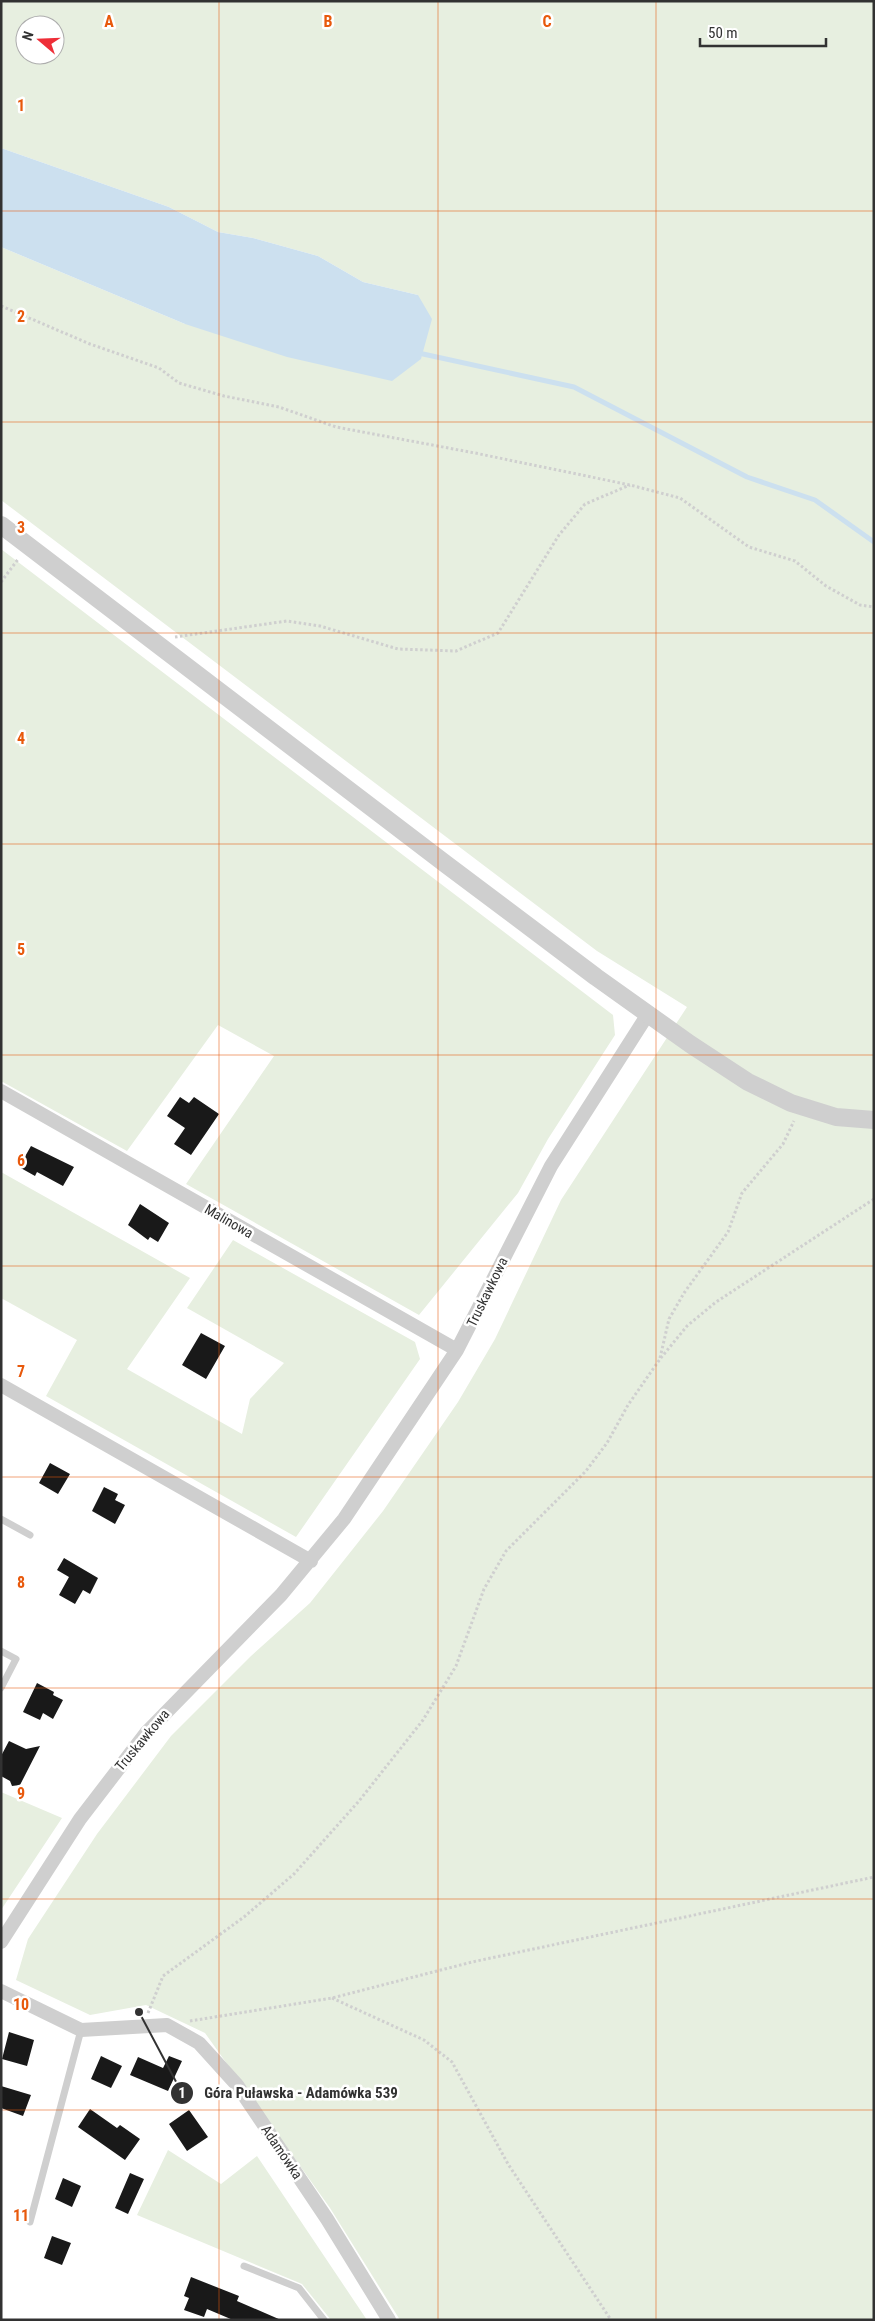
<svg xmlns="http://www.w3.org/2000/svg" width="875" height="2321" font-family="'Roboto Condensed',sans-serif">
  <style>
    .green { fill: #e7efe0; fill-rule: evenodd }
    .water { fill: #cce0ef }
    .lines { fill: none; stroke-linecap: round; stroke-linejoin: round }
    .stream { stroke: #cce0ef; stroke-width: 5 }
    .building { fill: #191919 }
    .path { stroke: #cfcfcf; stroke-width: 3; stroke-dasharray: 2.5 2.5; stroke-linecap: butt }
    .service { stroke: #cfcfcf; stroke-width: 7 }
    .minor { stroke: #cfcfcf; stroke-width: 14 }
    .tertiary { stroke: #cfcfcf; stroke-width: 18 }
    .grid { fill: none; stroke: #e8590c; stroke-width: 1; stroke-opacity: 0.55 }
    .labels { text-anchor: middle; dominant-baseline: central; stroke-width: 5; stroke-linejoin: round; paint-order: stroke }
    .street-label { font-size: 14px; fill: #323232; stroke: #fff }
    .grid-label { font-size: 16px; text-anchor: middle; font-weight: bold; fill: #e8590c; stroke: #fff; stroke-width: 5; stroke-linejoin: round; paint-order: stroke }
    .leader { fill: none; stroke: #323232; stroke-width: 2 }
    .callout-dot { fill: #323232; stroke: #fff; stroke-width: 2 }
    .mark-label { font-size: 15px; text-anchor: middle; font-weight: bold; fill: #fff }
    .callout-label { font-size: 15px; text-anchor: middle; font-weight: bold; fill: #323232; stroke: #fff; stroke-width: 5; stroke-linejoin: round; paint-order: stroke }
  </style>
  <rect width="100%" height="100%" fill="#fff"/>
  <path class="green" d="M1 1H874V2320H400L330 2208 205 2033 146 2005 90 2015 16 1980 28 1939 97 1834 171 1736 251 1656 310 1603 383 1511 458 1402 495 1339 561 1200 687 1007 597 951 1 500V247L185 324 418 295 363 282 318 256 253 238 218 232 169 207 1 148ZM25 25H55V55H25Z
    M1 549 613 1015 615 1035 548 1139 518 1193 419 1315 186 1184 274 1056 218 1025 127 1151 1 1081Z
    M1 1172 190 1278 127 1369 242 1434 250 1399 284 1363 187 1308 233 1240 415 1342 420 1359 296 1537 46 1396 77 1340 1 1298Z
    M1 1792 62 1818 1 1910Z
    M168 2150 221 2184 257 2156 367 2320H331L302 2284 137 2215Z"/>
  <path class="water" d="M1 148 169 207 218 232 253 238 318 256 363 282 418 295 432 319 421 359 392 381 287 357 185 324 1 247Z"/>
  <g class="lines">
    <path class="stream" d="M423 354 574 387 747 477 815 500 874 542"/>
  </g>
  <path class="building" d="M180 1097 189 1103 194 1097 219 1114 191 1155 174 1144 185 1128 167 1116Z
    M31 1146 74 1167 63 1186 37 1172 35 1176 19 1167Z
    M140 1204 169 1223 158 1242 150 1237 148 1240 128 1225Z
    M201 1333 225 1346 206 1379 182 1365Z
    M50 1463 70 1474 58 1494 39 1483Z
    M104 1487 118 1494 115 1500 125 1505 115 1524 92 1511Z
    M64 1558 98 1578 90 1594 83 1590 75 1604 59 1595 69 1577 57 1570Z
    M37 1683 54 1692 53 1695 63 1700 53 1719 43 1713 40 1720 23 1712Z
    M9 1741 26 1749 40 1746 20 1785 12 1786 10 1781 1 1776V1756Z
    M9 2032 34 2040 27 2066 2 2059Z
    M101 2056 122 2066 111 2088 91 2079Z
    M169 2056 182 2061 168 2091 130 2075 138 2057 163 2068Z
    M1 2086 31 2095 23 2116 1 2108Z
    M90 2109 117 2128 120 2125 140 2139 125 2160 78 2127Z
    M189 2110 208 2137 187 2151 169 2124Z
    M130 2173 144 2179 128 2214 115 2208Z
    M63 2178 81 2186 72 2207 55 2199Z
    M52 2236 71 2243 62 2265 44 2258Z
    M191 2277 239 2296 237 2301 281 2320H233L207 2309 204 2317 184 2310 189 2298 184 2296Z"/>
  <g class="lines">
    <path class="path" d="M1 306 90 344 159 368 179 383 224 396 279 407 336 427 475 453 630 485 680 498 749 547 795 561 826 586 860 605 874 607
      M1 582 19 558
      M175 637 287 621 320 626 398 649 456 651 498 633 559 535 585 504 630 485
      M660 1358 669 1319 684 1293 728 1232 742 1193 783 1144 794 1121
      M332 1998 424 2040 452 2062 508 2164 611 2320
      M148 2013 163 1976 244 1917 294 1874 359 1801 423 1720 456 1666 484 1589 506 1551 586 1471 607 1443 628 1405 660 1359 687 1326 716 1302 874 1199
      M190 2021 332 1998 472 1962 874 1877"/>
    <path class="service" d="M1 1519 30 1535
      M1 1651 16 1659 1 1688
      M30 2222 81 2030
      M244 2266 299 2288 324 2320"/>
    <path class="minor" d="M1 1091 457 1350
      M1 1385 311 1561
      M1 1942 80 1819 146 1733 281 1595 344 1519 457 1350 551 1166 648 1014
      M1 1991 81 2030 167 2025 199 2043 237 2085 327 2219 389 2320"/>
    <path class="tertiary" d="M1 525 447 865 596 977 690 1044 748 1082 791 1103 836 1117 874 1120"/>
  </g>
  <path class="grid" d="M219 1V2320M438 1V2320M656 1V2320M1 211H874M1 422H874M1 633H874M1 844H874M1 1055H874M1 1266H874M1 1477H874M1 1688H874M1 1899H874M1 2110H874"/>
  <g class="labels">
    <g class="street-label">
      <text transform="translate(229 1221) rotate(30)">Malinowa</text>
      <text transform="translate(487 1292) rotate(-64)">Truskawkowa</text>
      <text transform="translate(142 1740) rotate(-50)">Truskawkowa</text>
      <text transform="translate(282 2152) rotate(56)">Adamówka</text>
    </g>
  </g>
  <g class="grid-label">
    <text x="109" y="27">A</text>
    <text x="328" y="27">B</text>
    <text x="547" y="27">C</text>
    <text x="21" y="111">1</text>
    <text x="21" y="322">2</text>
    <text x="21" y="533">3</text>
    <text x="21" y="744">4</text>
    <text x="21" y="955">5</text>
    <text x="21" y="1166">6</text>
    <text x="21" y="1377">7</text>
    <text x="21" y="1588">8</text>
    <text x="21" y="1799">9</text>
    <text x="21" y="2010">10</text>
    <text x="21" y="2221">11</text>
  </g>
  <path class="leader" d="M139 2012L182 2093"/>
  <g class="callout-dot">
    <circle cx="139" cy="2012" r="5"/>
    <circle cx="182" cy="2093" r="12"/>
  </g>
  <g class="mark-label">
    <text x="182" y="2098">1</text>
  </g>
  <g class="callout-label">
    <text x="301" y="2098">Góra Puławska - Adamówka 539</text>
  </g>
  <rect width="875" height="2321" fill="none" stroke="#323232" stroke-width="5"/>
  <g transform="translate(40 40) rotate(289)"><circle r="24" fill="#ffffff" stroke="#adadad"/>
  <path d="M0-4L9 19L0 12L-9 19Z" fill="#ee2e38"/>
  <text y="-8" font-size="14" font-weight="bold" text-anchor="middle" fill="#323232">N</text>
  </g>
  <path d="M700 38v8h126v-8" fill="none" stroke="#323232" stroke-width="2.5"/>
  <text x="708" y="38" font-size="15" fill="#323232" stroke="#ffffff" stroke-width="4" paint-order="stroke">50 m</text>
</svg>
